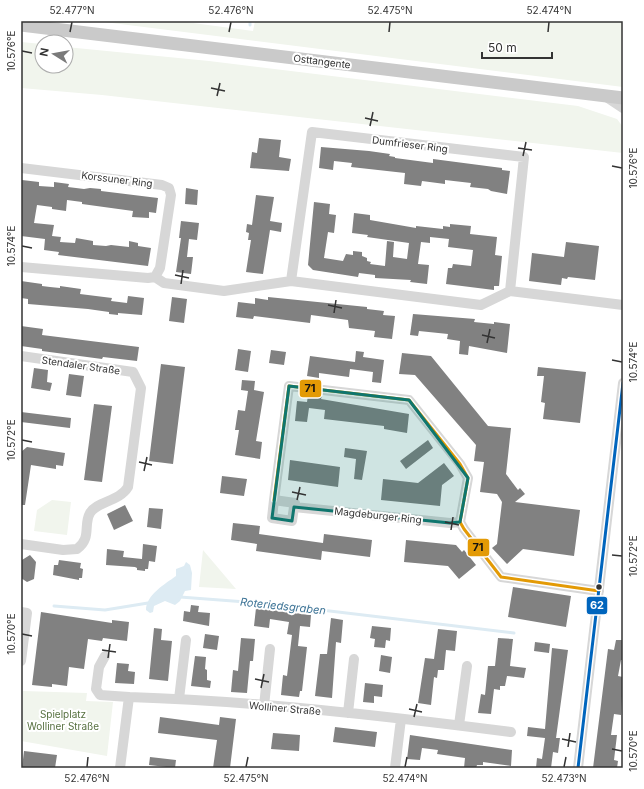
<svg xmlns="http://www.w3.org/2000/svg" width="644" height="789" font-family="Inter,sans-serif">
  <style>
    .green { fill: #f1f5ed }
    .water { fill: #ddebf3 }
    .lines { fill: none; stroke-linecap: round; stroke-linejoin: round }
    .stream { stroke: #ddebf3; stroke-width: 3 }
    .building { fill: #818181 }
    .minor { stroke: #d7d7d7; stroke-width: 10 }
    .major { stroke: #cacaca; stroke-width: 13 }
    .bus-1-casing { stroke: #fff; stroke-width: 6 }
    .bus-2-casing { stroke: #fff; stroke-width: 6 }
    .bus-1 { stroke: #e39a05; stroke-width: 3 }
    .bus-2 { stroke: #0065bd; stroke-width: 3 }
    .marked { fill: #0f766e; fill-opacity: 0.2; stroke: #0f766e; stroke-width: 3; stroke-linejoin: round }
    .ticks { fill: none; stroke: #333; stroke-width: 1.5 }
    .bus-dot { fill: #333; stroke: #fff; stroke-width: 1.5 }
    .labels { text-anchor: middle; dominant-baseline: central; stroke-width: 4; stroke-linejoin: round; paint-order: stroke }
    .street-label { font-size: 10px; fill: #333; stroke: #fff }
    .park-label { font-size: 10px; fill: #56703f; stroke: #fff }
    .water-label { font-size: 11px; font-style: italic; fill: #3f7597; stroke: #fff }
    .line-badge { stroke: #fff; stroke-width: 1.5 }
    .badge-label { font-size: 11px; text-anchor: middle; font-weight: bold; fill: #fff }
    .pale-badge-label { font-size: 11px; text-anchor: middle; font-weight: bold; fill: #111 }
    .neatline { fill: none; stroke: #333; stroke-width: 1.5 }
    .ticks-label { font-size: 10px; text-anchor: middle; fill: #333 }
  </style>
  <rect width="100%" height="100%" fill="#fff"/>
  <path class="green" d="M96 21H178L253 31 255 21H623V87Z
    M21 42 42 44V66H66V47L209 61 578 106 617 119 623 127V153L102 95 21 88Z
    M52 500 71 502 67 535 34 531 37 510Z
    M203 550 236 589 199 587Z
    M23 691 87 693 86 701 113 702 107 756 21 741Z"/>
  <path class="water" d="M186 562 190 565 192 573 191 590 185 591 180 601 175 605 165 601 154 606 153 612 150 613 146 610C146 595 165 584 176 576V569L184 566Z"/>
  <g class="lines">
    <path class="stream" d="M250 25V21
      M180 597 271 604 514 633
      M54 606 105 610 148 603"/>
  </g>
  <path class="building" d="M259 138 281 140 279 157 291 159 289 171 250 168 252 152 257 153Z
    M321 147 369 151 390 154 389 156 395 157V158L433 163V159L502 168V170L510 171 507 194 491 191 488 189 470 187 471 183 445 180V184L422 181 421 186 404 184 405 173 351 167 352 163 334 161 333 170 319 168Z
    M22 180 39 182V186L54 187V182L69 184 68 187 84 189 90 188 101 189V191L158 198 156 213 149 212V218L132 217 133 211 82 204V202L67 200 66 211 52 209V207L37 205 34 223 54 225 52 236 61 237 60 242 75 243 76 238 93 241V245L106 246 111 245 129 247V241L138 243V246L151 248 148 266 58 255 59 252 44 250 45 239 21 236Z
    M186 188 198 190 197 205 185 204Z
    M256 195 274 197 270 221 282 223 281 232 270 230 263 274 246 272 251 240H248L249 233 246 232 247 224 252 225Z
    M314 202 330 204 329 214 336 215 334 233 328 232 324 258 343 261 346 254 353 255V251L362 252V256L367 258V261L371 262 370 264 385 266 387 241 394 242 393 257 407 259 409 243 367 237 368 235 352 233 354 213 370 215V220L416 228V226L443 229V226L450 227V224L471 226 470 234 497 237 495 255 502 256 499 286H494V290L446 284 448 268H452L453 264 471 266 473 250 448 247 449 239 430 237V243L421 242 418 264 429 265 427 284 410 282 411 280 375 278V275L359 273 358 277 313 270 308 265Z
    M181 221 199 223 197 240 189 239 187 257H193L191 274 176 272 181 238H179Z
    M566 242 599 246 595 280 568 277 567 279 562 278 561 285 529 281 532 253 564 257Z
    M21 281 42 284V286L50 287 60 288V286L81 289 80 294 112 298 111 301 127 303 128 296 144 298 142 315 118 313V315L109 314V312L88 309 28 304V299L21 298Z
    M172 297 187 299 184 323 169 321Z
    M268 297 367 307V309L384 311 383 315 395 316 392 339 374 337 375 331 349 328 348 320 311 315 310 323 254 316 253 319 236 317 238 302 255 304V298L268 300Z
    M413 314 475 319 474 322 494 324V322L510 324 507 353 469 346 468 355 459 354 460 341 447 339 448 334 419 331 418 336 410 335Z
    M21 326 43 329 42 335 139 347 137 361 103 357 102 359 42 351V349L21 346Z
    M238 349 251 351 248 372 235 370Z
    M271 350 286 352 284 365 269 363Z
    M356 351 364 352 363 357 384 360 381 383 372 382 373 372 350 369 349 377 319 373V378L307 376 310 356 355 362Z
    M402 353 431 356 488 426 511 428 506 474 518 490 520 488 525 494 515 502 580 510 574 556 523 549 507 564 492 548 497 544 502 502 497 494 480 492 484 462 474 461 476 445 415 375 399 374Z
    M161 364 185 367 173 464 149 461Z
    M538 367 586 372 580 423 543 419 545 403 541 402 544 376H537Z
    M34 368 48 370 47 382 52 383 50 391 31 388Z
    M69 374 84 376 81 397 66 395Z
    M242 380 255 381 254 390 264 392 256 441 262 442 260 459 235 455 239 430H235L238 410 245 411 248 391 241 390Z
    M308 395 322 396 321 399 409 414 407 433 384 429V426L324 419 325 410 309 408 307 422 295 421 297 401 307 402Z
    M94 404 112 406 102 482 84 480Z
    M21 412 71 418 70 428 21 422Z
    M428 440 433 448 406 469 400 461Z
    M27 447 65 453 63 466 56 465V469L31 465 25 505H21V452Z
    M345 448 367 451 362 480 354 479 356 459 344 457Z
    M290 460 340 467 338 487 288 480Z
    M444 463 454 476 442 485 440 506 381 500 383 479 418 483Z
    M222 476 247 479 244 496 220 493Z
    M125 505 133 521 114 530 107 514Z
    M149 508 163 509 161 529 147 527Z
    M233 523 260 526 259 534 323 543 324 534 372 540 370 557 322 551 321 560 256 551 257 544 231 540Z
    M406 540 456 545 462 552 464 550 476 565 459 579 448 566 404 562Z
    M143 544 157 546 155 562 149 561 148 569H145V571L137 570V568L135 567 106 565 107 549 124 551 123 557 142 559Z
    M30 555 36 562 34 579 27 582 21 578V567L22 560Z
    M59 560 81 563 80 568 83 569 82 578H79V580L53 575 54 565H58Z
    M513 587 571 596 566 627 508 617Z
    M191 605 199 606 198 612 210 613 209 626 183 621 184 611 190 612Z
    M256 608 287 610V612L311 615 310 627 300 626 298 646 307 647 302 691H300L299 697 281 695 283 675 287 676 292 635 287 634 289 622 270 619 269 628 254 626Z
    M41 612 112 623V620L129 622 127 641 103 638 102 641 88 639 84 669 69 667 67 686 52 684V687L32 685Z
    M331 618 343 620 341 643 336 642 332 698 315 696 320 654H327Z
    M372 626 391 628 390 641 386 640 385 648 374 647 375 639 370 638Z
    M154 628 162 629 161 640 172 641 168 681 149 679Z
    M438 629 457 631 455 651 446 650 444 670H438L437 678 434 677 431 705 418 703 425 658 434 659Z
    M205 634 219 636 217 650 203 648Z
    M241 638 255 639 253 661H250L247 693 231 692 233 670 238 671Z
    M498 638 513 639 510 666 526 668 524 678 507 676 505 686H500V690L494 689 491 714 478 713 481 694 485 695 488 666H495Z
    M616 640H623V660H621L618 676 623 677 621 715 614 714 611 735H617L614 760 618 761 617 768H593L608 649 614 650Z
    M535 642 550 644 549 653 534 651Z
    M552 648 568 650 556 738H560L558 753 553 752 551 768H536L537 758 542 759 545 738 527 736 528 727 545 729Z
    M381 655 392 657 390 673 379 671Z
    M195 656 206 657 205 669 207 670V680L211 681 210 688 191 686Z
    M117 663 129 664 128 671 135 672 134 684 115 683Z
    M365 683 383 685 382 697 374 696V703L363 702Z
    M160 717 219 725 220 717 236 719 230 768H213L217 740 158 733Z
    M335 727 377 732 375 747 333 742Z
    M273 733 300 735 299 751 271 749Z
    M410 735 512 750 511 766 483 762V765H477L476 768H464L465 758 437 754 438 750 422 748 420 760 407 759Z
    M24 751 57 755 55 768H22Z
    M150 757 176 760 175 768 149 765Z"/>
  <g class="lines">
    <path class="minor" d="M605 96 623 108
      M21 168 162 185 169 188 171 195 160 268 155 277
      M21 267 148 278 155 277 164 283 224 291 291 281 481 305 510 291 623 305
      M291 281 312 132 524 157 510 291
      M21 356 133 372 141 388 128 487C119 502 97 501 90 513 83 525 92 538 77 549L63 550 21 544
      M274 500 289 386 409 400 460 464 468 478 460 522 464 529 501 577 599 591
      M294 507 292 521 272 518 274 500 295 503 294 507 450 523 460 522
      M21 612 27 613 21 661
      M105 656 99 667 96 689 100 695 129 697
      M179 699 186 640
      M264 706 270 649
      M348 713 354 659
      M459 725 467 666
      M120 768 129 697C257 701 385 716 511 732
      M395 768 401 719
      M578 768 623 383"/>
    <path class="major" d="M21 25 623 98"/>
    <g class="bus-1-casing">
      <path id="bus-1" d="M274 500 289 386 409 400 460 464 468 478 460 522 464 529 501 577 599 591"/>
    </g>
    <g class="bus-2-casing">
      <path id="bus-2" d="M578 768 623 383"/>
    </g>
    <use href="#bus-1" class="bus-1"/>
    <use href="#bus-2" class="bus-2"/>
  </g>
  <path class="marked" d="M289 386 409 400 468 478 460 522 450 523 294 507 292 521 272 518Z"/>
  <path class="ticks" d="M70 32 72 22M229 32 231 22M389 32 390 22M548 32 549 22M22 51 32 53M211 88 225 91M217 96 220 83M365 118 378 121M370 126 373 112M518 148 532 150M523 156 526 142M612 166 622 168M22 246 32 248M175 275 189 278M181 284 183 270M328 305 342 308M334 313 336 300M482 335 495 338M487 343 490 329M612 360 622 362M22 440 32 442M139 462 152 465M144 471 147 457M292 492 306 495M297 500 300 487M445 522 459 525M451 530 453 517M612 555 622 556M22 634 32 636M102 650 116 652M108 658 110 644M255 679 269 682M261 688 264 674M409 709 422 712M414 717 417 704M562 739 576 742M568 747 570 733M612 749 622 751M87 767 88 757M246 767 248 757M405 767 407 757M564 767 566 757"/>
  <circle class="bus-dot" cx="599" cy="587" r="3.5"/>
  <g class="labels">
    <g class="street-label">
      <text transform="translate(322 61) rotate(7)">Osttangente</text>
      <text transform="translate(410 144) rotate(7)">Dumfrieser Ring</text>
      <text transform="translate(117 179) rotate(7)">Korssuner Ring</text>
      <text transform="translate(81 365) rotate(8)">Stendaler Straße</text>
      <text transform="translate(378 515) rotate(6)">Magdeburger Ring</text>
      <text transform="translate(285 708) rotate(5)">Wolliner Straße</text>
    </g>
    <g class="park-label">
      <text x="63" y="714">Spielplatz<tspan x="63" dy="12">Wolliner Straße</tspan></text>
    </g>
    <g class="water-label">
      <text transform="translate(283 606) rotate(6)">Roteriedsgraben</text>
    </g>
  </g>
  <g class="line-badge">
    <rect x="299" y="379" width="23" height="19" rx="4" fill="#e39a05"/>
    <rect x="467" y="538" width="23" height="19" rx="4" fill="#e39a05"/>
    <rect x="586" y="596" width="22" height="19" rx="4" fill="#0065bd"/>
  </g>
  <g class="badge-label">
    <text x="597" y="609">62</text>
  </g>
  <g class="pale-badge-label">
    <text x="310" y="392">71</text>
    <text x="478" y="551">71</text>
  </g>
  <rect width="644" height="789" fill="none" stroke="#ffffff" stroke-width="44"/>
  <g transform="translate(54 54) rotate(281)"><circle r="19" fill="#ffffff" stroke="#adadad"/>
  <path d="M0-3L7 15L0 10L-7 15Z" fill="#7a7a7a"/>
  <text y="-6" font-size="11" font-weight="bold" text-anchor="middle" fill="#333333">N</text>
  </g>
  <path d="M482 52v6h70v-6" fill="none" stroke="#333333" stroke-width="2"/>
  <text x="488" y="52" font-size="12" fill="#333333" stroke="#ffffff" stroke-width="3" paint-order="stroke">50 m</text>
  <rect x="22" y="22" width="600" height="745" class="neatline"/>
  <g class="ticks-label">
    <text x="72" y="14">52.477°N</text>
    <text x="231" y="14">52.476°N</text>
    <text x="390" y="14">52.475°N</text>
    <text x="549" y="14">52.474°N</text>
    <text transform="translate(11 51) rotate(-90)" y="4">10.576°E</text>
    <text transform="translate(633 168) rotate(-90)" y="4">10.576°E</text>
    <text transform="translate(11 246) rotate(-90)" y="4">10.574°E</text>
    <text transform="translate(633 362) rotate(-90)" y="4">10.574°E</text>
    <text transform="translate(11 440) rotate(-90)" y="4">10.572°E</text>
    <text transform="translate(633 556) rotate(-90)" y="4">10.572°E</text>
    <text transform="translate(11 634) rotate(-90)" y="4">10.570°E</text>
    <text transform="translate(633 751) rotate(-90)" y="4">10.570°E</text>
    <text x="87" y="782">52.476°N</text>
    <text x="246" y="782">52.475°N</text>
    <text x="405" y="782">52.474°N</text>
    <text x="564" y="782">52.473°N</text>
  </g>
</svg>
